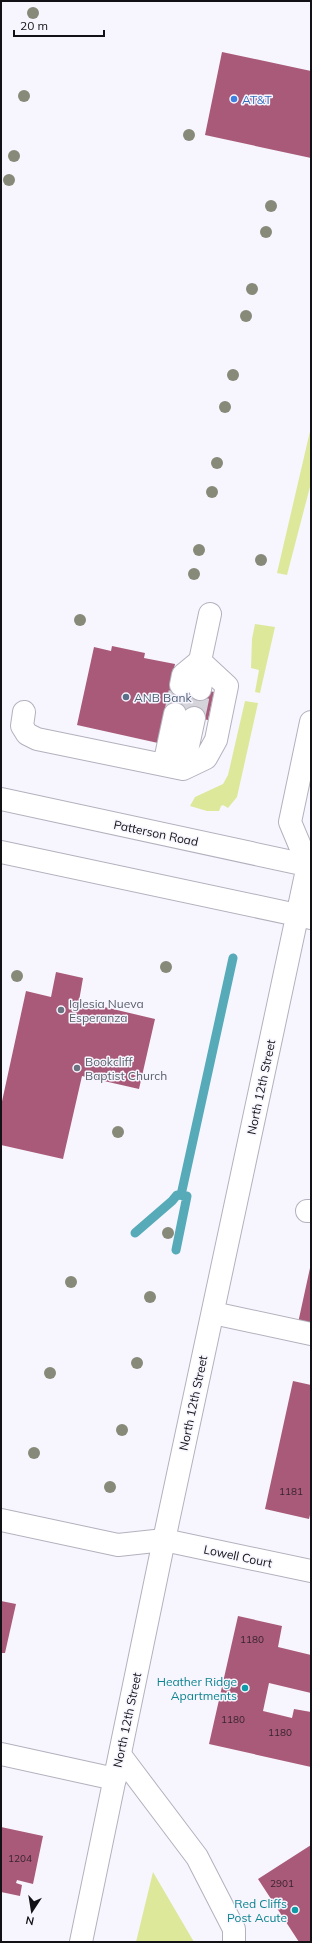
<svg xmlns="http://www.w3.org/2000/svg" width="312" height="1943" font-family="Mulish,sans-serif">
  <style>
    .green { fill: #dde89b }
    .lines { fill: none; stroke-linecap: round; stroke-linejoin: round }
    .stream { stroke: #57aab8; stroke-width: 9 }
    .building { fill: #a95a79 }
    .minor-tunnel { stroke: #d5d4db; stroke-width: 22; stroke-dasharray: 22 11; stroke-linecap: butt }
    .minor-casing { stroke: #b3b1be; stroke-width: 24 }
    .major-casing { stroke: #b3b1be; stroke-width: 24 }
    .minor { stroke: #fff; stroke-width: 22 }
    .major { stroke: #fff; stroke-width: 22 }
    .tree { fill: #888a79 }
    .shop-dot { fill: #3f7fe0; stroke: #f7f6fe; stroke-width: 1.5 }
    .service-dot { fill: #5c6f8a; stroke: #f7f6fe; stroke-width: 1.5 }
    .worship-dot { fill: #6b7280; stroke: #f7f6fe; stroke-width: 1.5 }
    .culture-dot { fill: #0f9aa8; stroke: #f7f6fe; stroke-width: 1.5 }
    .labels { text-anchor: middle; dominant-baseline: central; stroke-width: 3; stroke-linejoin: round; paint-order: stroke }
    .number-label { font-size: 10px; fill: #38232f }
    .shop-label { font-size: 12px; fill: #366cbe; stroke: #f7f6fe; text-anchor: start }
    .service-label { font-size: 12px; fill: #4e5e75; stroke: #f7f6fe; text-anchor: start }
    .street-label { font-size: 12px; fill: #121116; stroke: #f7f6fe }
    .worship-label { font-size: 12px; fill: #5b616d; stroke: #f7f6fe; text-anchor: start }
    .culture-label { font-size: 12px; fill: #0d838f; stroke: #f7f6fe; text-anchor: end }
  </style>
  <rect width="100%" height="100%" fill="#f7f6fe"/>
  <path class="green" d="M311 427V483L287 575 277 573Z
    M255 624 275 627 260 693 255 692 259 670 251 668 252 639Z
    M245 701 258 703 237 797 228 808 223 805 221 806 219 811H207L190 806 195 797 223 784 228 775Z
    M153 1872 194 1942H136Z"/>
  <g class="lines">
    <path class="stream" d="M181 1195 233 958
      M135 1233 172 1201 177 1195 187 1196 176 1250"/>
  </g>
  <path class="building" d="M222 52 311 71V158L205 135Z
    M112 646 145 653 144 658 175 664 171 682 214 692 208 720 165 711 158 743 77 725 94 647 111 651Z
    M56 972 83 978 79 1001 155 1019 139 1089 82 1076 63 1159 1 1145V1106L26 991 51 997Z
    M310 1268H311V1326L298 1323Z
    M293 1381 311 1385V1511L309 1519 265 1509Z
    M1 1601 16 1604 5 1653H2V1656Z
    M238 1616 282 1626 278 1647 311 1655V1693L269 1683 263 1711 292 1718 294 1709 311 1712V1767L209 1744Z
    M1 1827 43 1836 33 1884 17 1880 16 1883 22 1885 20 1896 1 1892Z
    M311 1845V1942H299L258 1879Z"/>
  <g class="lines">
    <path class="minor-tunnel" d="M175 714 181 685
      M194 718 200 689"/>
    <g class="minor-casing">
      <path id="minor" d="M181 685 183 675 200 661
        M200 689 202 679 200 661 210 614
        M24 712 22 726 27 734 37 739 183 769 206 758 216 740 227 686 200 661
        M164 765 175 714
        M183 769 194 718
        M307 1211H311
        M213 1313 311 1334
        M1 1520 118 1545 164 1540 311 1571
        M1 1754 115 1779
        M120 1755 197 1857 234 1929V1942"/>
    </g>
    <g class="major-casing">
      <path id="major" d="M1 799 311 866
        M1 852 311 918
        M308 865 290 822 311 722
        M81 1942 164 1540 308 865 311 861"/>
    </g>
    <use href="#minor" class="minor"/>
    <use href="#major" class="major"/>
  </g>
  <g class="tree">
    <circle cx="33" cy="13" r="6"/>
    <circle cx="24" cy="96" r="6"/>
    <circle cx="189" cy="135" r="6"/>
    <circle cx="14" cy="156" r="6"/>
    <circle cx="9" cy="180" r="6"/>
    <circle cx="271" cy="206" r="6"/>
    <circle cx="266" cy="232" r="6"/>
    <circle cx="252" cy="289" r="6"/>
    <circle cx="246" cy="316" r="6"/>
    <circle cx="233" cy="375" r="6"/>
    <circle cx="225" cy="407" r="6"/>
    <circle cx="217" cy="463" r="6"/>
    <circle cx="212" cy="492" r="6"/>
    <circle cx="199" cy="550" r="6"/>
    <circle cx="261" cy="560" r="6"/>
    <circle cx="194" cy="574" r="6"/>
    <circle cx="80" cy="620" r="6"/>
    <circle cx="166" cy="967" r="6"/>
    <circle cx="17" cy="976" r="6"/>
    <circle cx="118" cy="1132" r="6"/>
    <circle cx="168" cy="1233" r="6"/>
    <circle cx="71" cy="1282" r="6"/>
    <circle cx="150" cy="1297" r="6"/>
    <circle cx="137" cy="1363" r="6"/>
    <circle cx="50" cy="1373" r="6"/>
    <circle cx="122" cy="1430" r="6"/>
    <circle cx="34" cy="1453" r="6"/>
    <circle cx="110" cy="1487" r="6"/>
  </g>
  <circle class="shop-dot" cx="234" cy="99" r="4"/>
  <circle class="service-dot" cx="126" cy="697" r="4"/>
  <g class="worship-dot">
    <circle cx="61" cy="1010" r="4"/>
    <circle cx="77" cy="1068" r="4"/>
  </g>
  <g class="culture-dot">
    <circle cx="245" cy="1688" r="4"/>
    <circle cx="295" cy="1910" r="4"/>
  </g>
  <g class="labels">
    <g class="number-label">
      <text x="291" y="1491">1181</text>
      <text x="252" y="1639">1180</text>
      <text x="233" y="1719">1180</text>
      <text x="280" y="1732">1180</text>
      <text x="20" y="1858">1204</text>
      <text x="282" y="1883">2901</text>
    </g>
    <g class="shop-label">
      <text x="242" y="99">AT&amp;T</text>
    </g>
    <g class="service-label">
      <text x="134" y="697">ANB Bank</text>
    </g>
    <g class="street-label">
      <text transform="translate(156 833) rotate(12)">Patterson Road</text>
      <text transform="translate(261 1087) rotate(-78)">North 12th Street</text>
      <text transform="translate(193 1403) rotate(-78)">North 12th Street</text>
      <text transform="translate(238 1556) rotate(12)">Lowell Court</text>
      <text transform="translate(127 1720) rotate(-78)">North 12th Street</text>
    </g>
    <g class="worship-label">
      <text x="69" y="1003">Iglesia Nueva<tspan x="69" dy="14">Esperanza</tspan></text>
      <text x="85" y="1061">Bookcliff<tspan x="85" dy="14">Baptist Church</tspan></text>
    </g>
    <g class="culture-label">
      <text x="237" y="1681">Heather Ridge<tspan x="237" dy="14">Apartments</tspan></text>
      <text x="287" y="1903">Red Cliffs<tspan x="287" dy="14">Post Acute</tspan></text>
    </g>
  </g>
  <rect width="312" height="1943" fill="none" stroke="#121116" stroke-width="4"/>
  <g transform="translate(32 1911) rotate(192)" stroke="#f7f6fe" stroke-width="3" paint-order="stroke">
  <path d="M0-3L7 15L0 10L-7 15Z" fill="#121116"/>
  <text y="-6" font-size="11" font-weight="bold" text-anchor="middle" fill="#121116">N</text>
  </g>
  <path d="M14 30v6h90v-6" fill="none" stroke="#121116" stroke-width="2"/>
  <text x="20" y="30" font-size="12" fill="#121116" stroke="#f7f6fe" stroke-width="3" paint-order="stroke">20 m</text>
</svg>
